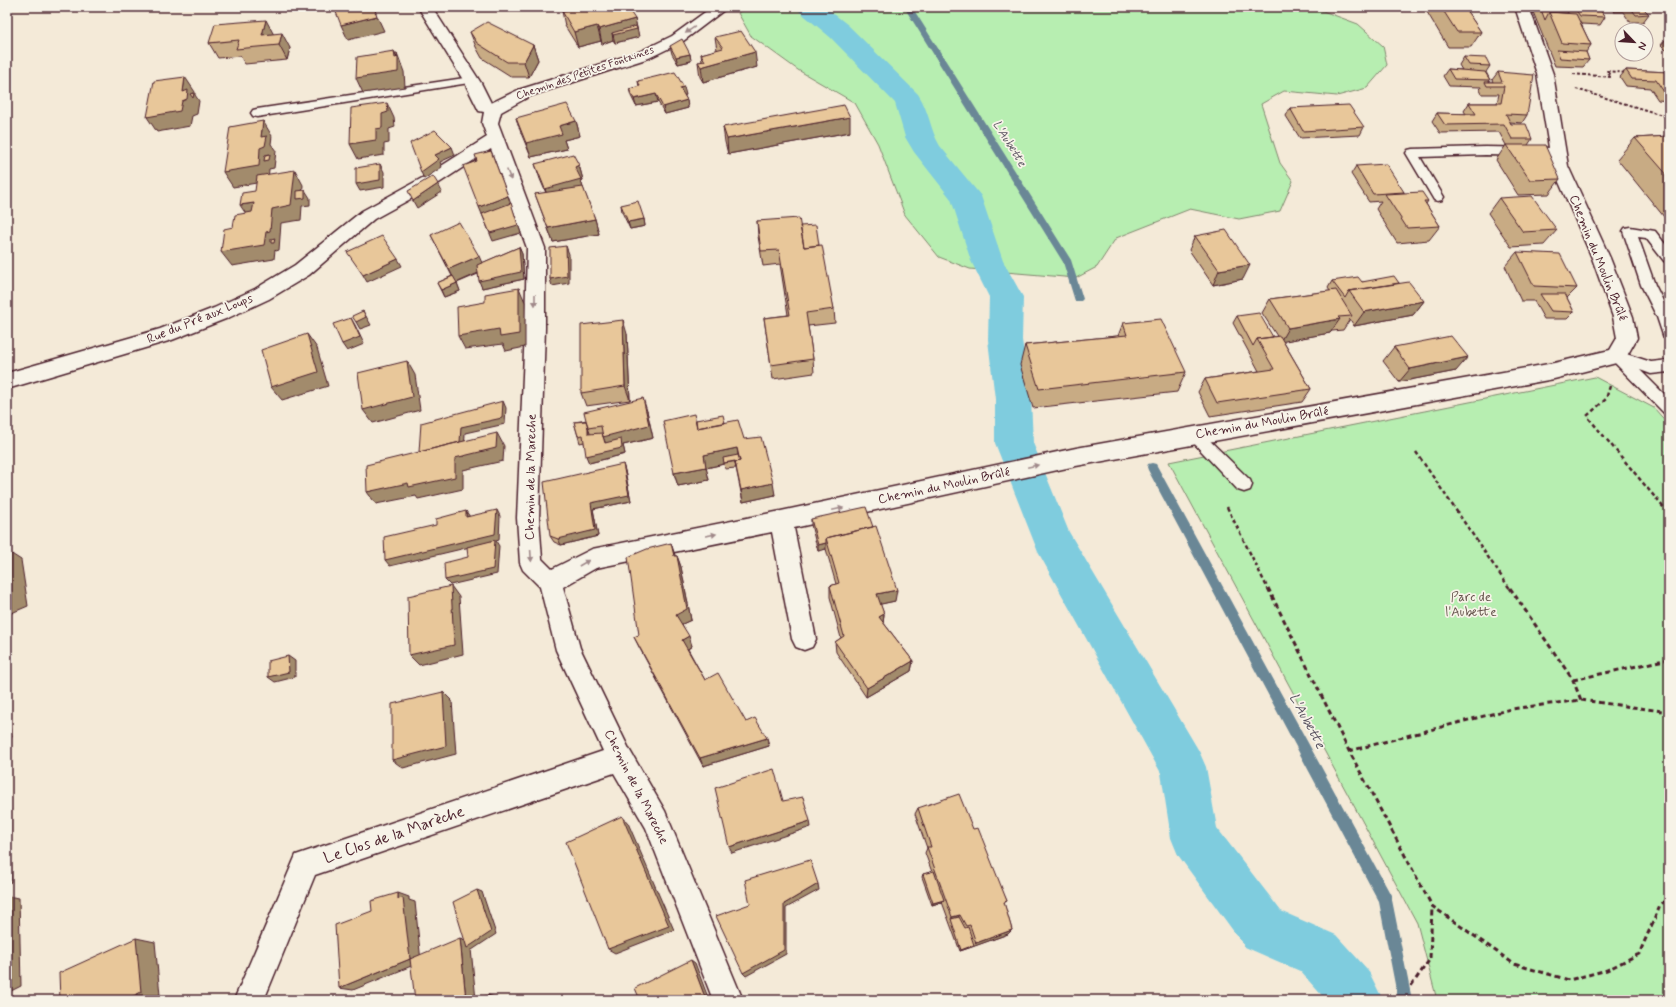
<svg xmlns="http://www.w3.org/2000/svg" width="1676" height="1007" font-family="Mynerve,sans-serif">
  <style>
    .green { fill: #b7eeb1; stroke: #80866e }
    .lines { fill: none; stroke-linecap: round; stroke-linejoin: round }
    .stream { fill: #6a8796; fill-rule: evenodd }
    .canal { fill: #7fccde; fill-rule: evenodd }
    .lane-casing { stroke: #4a1f2b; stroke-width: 3 }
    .street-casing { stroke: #4a1f2b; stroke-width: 3 }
    .path-far2 { stroke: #4a1f2b; stroke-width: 2; stroke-dasharray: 3 2; stroke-linecap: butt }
    .path-far1 { stroke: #4a1f2b; stroke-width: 2.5; stroke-dasharray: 4 3; stroke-linecap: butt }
    .path { stroke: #4a1f2b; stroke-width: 3; stroke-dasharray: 5 3.5; stroke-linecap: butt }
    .lane { fill: #f7f3e8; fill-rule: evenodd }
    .street { fill: #f7f3e8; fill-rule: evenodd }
    .wall { fill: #c8ab84; stroke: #4a1f2b }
    .shaded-wall { fill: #a28b6c; stroke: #4a1f2b }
    .building { fill: #e8c79a; stroke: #4a1f2b }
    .oneway { fill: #a0898a }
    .labels { text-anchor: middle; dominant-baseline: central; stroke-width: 3.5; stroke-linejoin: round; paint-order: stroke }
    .far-street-label { font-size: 11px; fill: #4a1f2b; stroke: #f7f3e8 }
    .far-water-label { font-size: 12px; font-style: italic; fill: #5a5361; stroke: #f7f3e8 }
    .street-label { font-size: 13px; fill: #4a1f2b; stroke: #f7f3e8 }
    .park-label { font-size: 13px; fill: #65534c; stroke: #f7f3e8 }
    .water-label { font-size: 14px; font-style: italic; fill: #5a5361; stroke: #f7f3e8 }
    .near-street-label { font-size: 16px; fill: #4a1f2b; stroke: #f7f3e8 }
  </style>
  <rect width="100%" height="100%" fill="#f4ead8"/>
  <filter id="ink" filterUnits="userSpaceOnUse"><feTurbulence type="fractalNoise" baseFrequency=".025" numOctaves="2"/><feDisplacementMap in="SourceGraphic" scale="8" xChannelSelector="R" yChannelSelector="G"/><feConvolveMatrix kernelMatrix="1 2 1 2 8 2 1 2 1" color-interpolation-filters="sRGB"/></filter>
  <g filter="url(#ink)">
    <path class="green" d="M747 7H1312L1358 24 1383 46 1387 65 1367 88 1337 96 1284 91 1261 104 1280 163 1293 181 1280 211 1239 219 1190 209 1116 238 1097 267 1076 278 970 269 939 257 905 215 878 144 855 103 798 70 751 36 738 13Z
      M1595 377 1654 408 1669 425V1000H1437L1417 923 1169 462Z"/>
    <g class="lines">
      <path class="stream" d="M904 7H912L1071 260 1083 299 1081 301H1075L1063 262Z
        M1152 463 1156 464 1391 895 1412 1000H1398L1379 902 1148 470 1147 467 1148 464Z"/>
      <path class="canal" d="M796 7H825L848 25 918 94C929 110 930 130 940 146L981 196 1003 261 1023 297 1022 340 1031 399 1033 443 1069 532 1199 751 1206 767 1217 828 1281 911 1336 935 1368 970 1383 1000H1326L1300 971 1245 947 1178 855 1171 838 1161 773 1038 552 995 443V399L988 340 989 297 971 261 951 199 914 152 905 137 895 103 830 37 800 12Z"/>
      <g class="lane-casing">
        <path id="lane" d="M471 77 475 78 477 80 475 82 257 117 253 116 251 113 253 110 257 109Z
          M1485 147 1557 148 1561 149 1563 152 1561 155 1557 156 1485 155 1420 157 1444 197 1442 200 1438 201 1434 200 1406 153 1408 150 1412 149Z
          M1630 227 1655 231 1669 249V263L1664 261 1646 238 1638 237 1655 285 1669 313V339L1664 338 1657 317 1641 285 1623 231 1625 228Z
          M1617 351 1651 362 1669 360V372L1651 374 1640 370 1669 399V415L1664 413 1612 360 1610 356 1612 352Z
          M1195 429 1200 431 1250 480 1252 485 1250 490 1244 492 1238 490 1190 439 1187 435 1190 431Z"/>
      </g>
      <g class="street-casing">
        <path id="street" d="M418 7H432L481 83 491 103 518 90 639 52 672 36 712 7H728L682 42 649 58 530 96 501 112 498 123 545 248V328L539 518 542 559 552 569 592 549 781 511 1076 448 1554 363 1610 350 1617 338 1613 317 1592 258 1552 166 1537 74 1515 7H1529L1553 74 1568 166 1610 258 1633 317 1637 338 1624 361 1554 379 1076 466 794 528 816 639 812 647 804 650 796 647 792 639 772 532 596 568 563 587 580 648 629 749 665 811 743 1000H713L646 828 614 773 315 875 264 1000H234L296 855 603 751 556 650 540 587 523 570 520 563 517 518 525 328 527 248 491 149 436 185 374 219 309 275 269 299 228 318 172 340 7 389V373L160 329 214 308 255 289 295 265 362 211 424 177 487 137 482 123 484 112 479 111 465 83Z"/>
      </g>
      <path class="path-far2" d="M1573 74 1611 77 1607 71 1627 73
        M1576 89 1669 117"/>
      <path class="path-far1" d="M1610 386 1606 399 1587 416 1669 514
        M1416 452 1510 589
        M1227 507 1268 589"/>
      <path class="path" d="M1268 588 1349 751 1432 906 1514 964 1569 980 1607 970 1639 954 1660 906 1669 896
        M1510 588 1573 680 1581 700
        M1573 680 1669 659
        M1349 751 1511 709 1581 700 1669 712
        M1411 986 1430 959 1432 907"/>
      <use href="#lane" class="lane"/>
      <use href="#street" class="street"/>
    </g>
    <path class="wall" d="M1424 7H1464L1481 32 1471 47H1448Z
      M1531 7H1565L1568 13 1567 11 1569 7H1567H1598L1605 17 1600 25 1581 24 1591 45 1586 52 1589 60 1583 67 1555 66Z
      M1610 7H1642L1649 14 1643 22H1630L1623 12H1614Z
      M1658 7H1669V12L1665 8H1659Z
      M585 9 635 19 639 37 615 43 613 40 602 44 601 41 578 47 565 26 562 11Z
      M470 32 533 45 538 60 529 77H512L482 58 476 47Z
      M274 34 290 48 287 60 245 64 240 56 218 58 209 43Z
      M1669 35V53L1661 45Z
      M715 37 757 67 703 82 700 77 698 62H702L701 54 717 50Z
      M670 46 690 54 691 61 678 64 672 54Z
      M1464 57 1490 66 1486 72 1490 80 1489 82H1493L1492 80 1498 72 1527 115 1522 123 1510 122 1511 124 1532 139 1528 145 1560 179 1549 194 1518 195 1496 160 1506 145 1499 132 1440 133 1432 121 1437 113 1466 114 1464 111 1469 103H1497L1499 94H1482L1480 90 1481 87 1449 86 1443 76 1448 69 1462 70 1459 65Z
      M1626 70 1669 72V101L1658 100 1650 88 1626 86 1620 77Z
      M638 81 686 95H684L687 100 688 108 665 114 658 102 636 106 631 96 629 89 639 87Z
      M1290 108 1364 127 1360 135 1300 138 1286 116Z
      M516 118 576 121 580 136 564 140 567 149 531 157 521 133Z
      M723 127 850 132 728 154 725 142Z
      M1669 136V223L1617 159 1635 138Z
      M535 164 579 165 583 180 581 181 583 188 595 219 599 234 553 242 535 194 546 193 540 179Z
      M1356 166 1404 192V193L1428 201 1426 204 1440 226 1429 240 1397 243 1376 209 1381 201 1369 202 1351 174Z
      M1499 198 1557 230 1544 245 1511 247 1488 213Z
      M621 205 644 219 645 226 630 229 622 212Z
      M757 221 800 226 819 245 834 309 835 323 808 326 813 359 814 373 773 379 766 332 764 318 788 315 780 264 763 266 758 236Z
      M431 235 482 263 519 247 522 254 524 279 482 288 478 274 457 283 460 291 444 297 437 283 452 276Z
      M1195 236 1243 279 1213 285 1189 250Z
      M1517 252 1577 288 1567 298 1574 312 1567 319H1544L1534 301H1521L1505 266Z
      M1332 281 1399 283 1424 301 1413 315 1354 326 1350 319 1343 330 1332 331 1330 333 1283 341 1311 389 1302 402 1210 416 1198 392 1205 379 1259 371 1233 323 1237 316 1273 337 1277 336 1262 313 1270 299 1330 291 1328 288Z
      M1123 323 1186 372 1177 392 1033 408 1020 365 1025 345 1118 336Z
      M627 334 630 400 586 406 581 393Z
      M1394 347 1456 371 1399 382 1383 361Z
      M647 411 653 438 623 445 625 454 589 463 584 442 580 443 574 422Z
      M696 420 725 423 744 439 775 495 743 502 736 468 725 469 724 464 706 468 709 480 678 486 674 473Z
      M623 464 625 471 631 501 593 509 598 536 561 545 554 542 550 536Z
      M811 519 895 601 880 604 884 614 883 622 913 661 911 671 866 697 836 652 835 642 841 638 830 597V586L836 584 826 549 818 551 811 525Z
      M675 556H677L681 567 691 620 682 624 692 646 688 649 705 680 746 722 767 738 769 746 703 766 639 647 634 637 639 635Z
      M918 808 973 829 1007 901 1004 903 1012 930 1008 934 960 951 942 902 932 905 922 877 923 874 932 872 925 853 927 848 915 814Z"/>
    <path class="shaded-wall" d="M377 16 384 31 348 40 341 25Z
      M635 19 639 37 615 43 613 35 612 33 613 40 602 44 599 29Z
      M266 20 274 35H262Z
      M597 26 601 41 578 47 574 32Z
      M282 33 290 48 287 60 279 45Z
      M533 45 538 60 529 77 524 62Z
      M394 51 397 58V53L400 61 401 64 404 72 405 87 363 93 356 78Z
      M755 52 757 67 703 82 701 67Z
      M690 54 691 61 678 64 676 57Z
      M185 77 195 92V95L199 101 197 114 192 116 190 126 157 132 147 117 183 92Z
      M684 87 686 95 681 96 680 88Z
      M656 94 658 102 636 106 634 99Z
      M687 100 688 108 665 114 663 107Z
      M387 103 394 118 395 127 389 129V143L384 144V155L358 159 350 144 382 114Z
      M850 117V132L728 154 727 139Z
      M263 121 272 136 271 144 276 151 274 168 269 169 268 181 233 187 223 172 261 137Z
      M576 121 580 136 564 140 567 149 531 157 526 143 559 126Z
      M452 147 455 155 440 162 442 167 424 179 421 172 435 155Z
      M380 164 384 172V187L360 191 356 184Z
      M579 165 583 180 581 181 585 194 550 204 545 189 575 167Z
      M295 170 303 185 302 198 305 190 310 198V205L302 206 301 220 281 223 279 250 276 251 275 250 274 259 232 266 221 252 266 232 272 209Z
      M438 184 442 192 417 208 413 201Z
      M508 196 521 233 493 241 479 207Z
      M254 203 264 218 250 220 240 205Z
      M595 219 599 234 553 242 548 228Z
      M644 219 645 226 630 229 628 222Z
      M566 246 569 254V283L552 286 550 279Z
      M519 247 522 254 524 279 482 288 479 281Z
      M479 256 485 270 456 283 449 269Z
      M398 259 402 266 367 282 363 275Z
      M1250 265 1243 279 1213 285 1219 270Z
      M457 283 460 291 444 297 441 290Z
      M519 288 525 302V347L506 351 503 344 465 349 458 336Z
      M1424 301 1413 315 1354 326 1364 312Z
      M363 311 371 325 360 329 356 322Z
      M351 318 355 325 364 344 347 351 342 344Z
      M1340 319 1330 333 1280 342 1288 328Z
      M623 320 627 334 630 400 625 386Z
      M307 334 317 348 328 386 282 400 271 387Z
      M1468 357 1456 371 1399 382 1410 369Z
      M407 361 415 375 420 410 373 423 363 410Z
      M643 398 647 411 653 438 623 445 625 454 589 463 586 456 608 449 603 437Z
      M503 401 506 408 505 424 465 433 464 456 419 459 461 427Z
      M588 420V428L590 433V441L588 434Z
      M497 433 504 446 503 461 463 470V489L418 499 416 496 376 504 367 492 455 458Z
      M737 448 739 461 724 463V464L706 468 704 455Z
      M623 464 625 471 631 501 593 509 598 536 561 545 558 539 591 503Z
      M706 467 709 480 678 486 674 473Z
      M773 483 775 495 743 502 741 490Z
      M497 510 500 516 499 540 496 541 499 546 497 574 450 585 445 580 495 541 390 566 385 560Z
      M466 511 470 517H466Z
      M671 543 675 555 677 567 674 556Z
      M826 543V549L818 551V545Z
      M7 551 21 560 28 606 7 615Z
      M677 556 681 567 691 620 680 625 676 615Z
      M451 586 459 597 463 654 419 665 409 655Z
      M897 590 895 601 877 605V594Z
      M884 614 883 625 879 617Z
      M689 636 692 646 686 650 682 640Z
      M288 656 295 661V677L275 682 268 677Z
      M913 661 911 671 866 697 867 688Z
      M443 692 452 701 456 754 403 768 392 760Z
      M7 722H8L12 736 7 740Z
      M767 738 769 746 703 766 700 758Z
      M7 808 10 809 11 882 7 884Z
      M622 816 628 823 674 930 615 953 608 949Z
      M810 821 811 827 732 853 729 847Z
      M818 884 819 890 786 908V954L746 976 743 973 784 904Z
      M477 890 482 892 496 934 472 950 471 949 476 1000H466L460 938 470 942Z
      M398 893 409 897V900L415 902 421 962 410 959 398 899Z
      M7 896 19 898 21 986 7 993Z
      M944 900 942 902 932 905 933 903Z
      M960 915 957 919H951L952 917Z
      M1012 930 1008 934 972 947 976 943Z
      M136 938 155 942 160 995 150 1000H126Z
      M974 945 972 947 960 951 961 950Z
      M410 959 421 962 353 990 339 988Z
      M691 960 695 963 709 1000H706Z
      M488 995 498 998V1000H489Z"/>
    <path class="building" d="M334 7H374L377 16 341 25Z
      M577 7H584L585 9 591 7H627L635 19 599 29 597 26 574 32 562 11Z
      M1441 7H1464L1481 32H1457Z
      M1540 7H1565L1568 13 1549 12 1545 20Z
      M1574 7H1598L1605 17 1580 16Z
      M1630 7H1642L1649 14 1636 15Z
      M1549 12 1576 14 1591 45 1562 43Z
      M266 20 262 35 282 33 279 45 236 49 239 40 209 43 215 24Z
      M487 22 533 45 524 62H507L477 43 470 32Z
      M636 26 637 29 613 35 612 33Z
      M741 31 755 52 701 67 698 62 705 61 701 54 723 48 715 37Z
      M682 39 690 54 676 57 670 46Z
      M1557 50 1586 52 1589 60 1560 58Z
      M394 51 395 58 398 57V72L356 78 357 57Z
      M395 53H397V58Z
      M1464 57 1486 58 1490 66 1469 65Z
      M1448 69 1485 72 1490 80 1454 79Z
      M1626 70 1669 72V93L1664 92 1656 80 1632 79Z
      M675 72 684 87 680 88 687 100 663 107 656 94 634 99 629 89 640 86 638 81Z
      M1498 72 1534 75 1527 115 1506 114 1511 124H1526L1532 139H1512L1504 124 1445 125 1437 113 1476 114 1469 103H1501L1504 86H1487L1485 82H1502Z
      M185 77 183 92 188 90 187 99 182 101 180 111 147 117 154 81Z
      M194 93 193 98 190 94Z
      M387 103 388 112 382 114V128L376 129V140L350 144 351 108Z
      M567 104 576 121 559 126 562 134 526 143 516 118Z
      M844 105 850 117 727 139 723 127Z
      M1349 105 1364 127 1303 131 1290 108Z
      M263 121 261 137 267 136 265 146 260 148 259 166 223 172 230 127Z
      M435 130 452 147 435 155 439 159 421 172 410 143Z
      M1669 136V177L1635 138Z
      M1506 145H1545L1560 179 1530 180Z
      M491 151 508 196 479 207 463 166 477 161 475 155Z
      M270 154 269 160 264 161 265 155Z
      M573 154 579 165 575 167 581 179 545 189 535 164Z
      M380 164V180L356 184V168Z
      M1386 164 1404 192 1373 194 1356 166Z
      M295 170 291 205 272 209 270 231 266 232 264 245 221 252 224 229 233 227 235 215 252 212 254 203 240 205 242 193 255 191 257 176Z
      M433 176 438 184 413 201 408 191Z
      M583 187 595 219 548 228 535 194Z
      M305 190V198L297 199V191Z
      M1422 192 1428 201H1424L1440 226 1407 228 1385 194Z
      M1532 196 1557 230 1523 232 1499 198Z
      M638 201 644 219 628 222 621 205Z
      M511 203 518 225 490 233 482 214Z
      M799 218 804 247 822 245 834 309 806 313 813 359 771 365 764 318 790 315 779 250 761 251 757 221Z
      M459 222 479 256 449 269 431 235Z
      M816 225 819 245 804 247 800 226Z
      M1226 230 1250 265 1219 270 1195 236Z
      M382 236 398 259 363 275 347 252Z
      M275 238 274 243H271V239Z
      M566 246 567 276 550 279V248Z
      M519 247 521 272 479 281 477 265Z
      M1517 252 1560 254 1577 288 1534 286Z
      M453 276 457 283 441 290 437 283Z
      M1394 276 1399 283 1349 291 1345 298 1332 281 1358 277 1362 282Z
      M1409 282 1424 301 1364 312 1349 291Z
      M519 288V334L500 337 499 329 458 336 457 307 485 302V294Z
      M1336 290 1352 316 1338 317 1340 319 1288 328 1270 299Z
      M1540 294H1565L1574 312 1551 311Z
      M363 311 366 317 356 322 352 316Z
      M1259 313 1273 337 1257 339 1253 346 1237 316Z
      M351 318 360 337 342 344 333 324Z
      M1161 319 1186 372 1039 389 1025 345 1127 335 1123 323Z
      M623 320 625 386 581 393V325Z
      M307 334 318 372 271 387 261 350Z
      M1280 336 1311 389 1217 403 1205 379 1274 369 1257 339Z
      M1451 336 1468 357 1410 369 1394 347Z
      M407 361 412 397 363 410 358 373Z
      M643 398 649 425 603 437 601 426 588 428 584 412Z
      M503 401 502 418 461 427 460 442 419 452 421 423Z
      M694 414 697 428 738 420 744 439 761 437 773 483 741 490 735 462 740 461 737 448 704 455 706 467 674 473 663 421Z
      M723 415 725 423 697 428 696 420Z
      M586 421 588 426V434L602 433 605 443 621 439 622 448 586 456 583 435 578 436 574 422Z
      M497 433 496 448 455 458V477L409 487 408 483 367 492 366 465Z
      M738 455 740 461 735 462 736 468 735 461 724 463 723 458Z
      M623 464 629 495 591 503 595 530 558 539 550 536 544 482Z
      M866 507 873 527 826 538V543L818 545 811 519Z
      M497 510 495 534 385 560 384 537 436 525V519L466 511V517Z
      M876 526 897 590 877 594 884 614 879 617 913 661 867 688 835 642 844 636 830 586 839 583 826 538Z
      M495 540 493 569 445 580 444 563 468 557 467 547Z
      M671 543 674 556H677L687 609 676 615 689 636 682 640 705 680 718 673 746 722 755 718 767 738 700 758 634 637 639 635 628 557 647 549Z
      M7 578 10 596 7 597Z
      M451 586 454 645 409 655 408 596Z
      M288 656 289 672 268 677V661Z
      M443 692 446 746 392 760V704Z
      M774 769 783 801 803 797 810 821 729 847 715 788Z
      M959 794 973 829 978 828 1007 901 1004 902 1012 930 976 943 970 925 966 926 960 915 952 917 927 847H931L918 808Z
      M622 816 669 926 608 949 566 842Z
      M810 860 818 884 784 904V950L743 973 716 916 750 904 745 880Z
      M934 871 944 900 933 903 923 874Z
      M477 890 491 932 467 948 453 902Z
      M398 893V899L403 898 410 959 460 938 466 1000H415L410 959 339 988 335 925 372 911 371 901Z
      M959 917 965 928 968 927 974 945 961 950 951 919Z
      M136 938 141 992 126 1000H60L59 973Z
      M691 960 706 1000H640L635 988Z
      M488 995 489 1000H476Z"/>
    <defs><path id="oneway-solid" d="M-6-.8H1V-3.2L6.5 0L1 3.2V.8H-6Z"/></defs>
    <g class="oneway">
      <use href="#oneway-solid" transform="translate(690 30) rotate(145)"/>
      <use href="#oneway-solid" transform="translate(509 175) rotate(68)"/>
      <use href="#oneway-solid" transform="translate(535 300) rotate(90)"/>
      <use href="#oneway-solid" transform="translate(1033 466) rotate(-12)"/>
      <use href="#oneway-solid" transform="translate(838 509) rotate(-12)"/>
      <use href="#oneway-solid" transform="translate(711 535) rotate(-11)"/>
      <use href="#oneway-solid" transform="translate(531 556) rotate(86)"/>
      <use href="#oneway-solid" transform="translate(584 563) rotate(-30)"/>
    </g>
  </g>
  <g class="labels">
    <g class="far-street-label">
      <text transform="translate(585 73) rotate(-19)">Chemin des Petites Fontaines</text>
    </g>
    <g class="far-water-label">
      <text transform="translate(1009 144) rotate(58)">L'Aubette</text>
    </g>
    <g class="street-label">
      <text transform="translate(1598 258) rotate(68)">Chemin du Moulin Brûlé</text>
      <text transform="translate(200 319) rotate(-22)">Rue du Pré aux Loups</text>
      <text transform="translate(1262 423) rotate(-10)">Chemin du Moulin Brûlé</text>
      <text transform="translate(531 477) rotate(-89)">Chemin de la Mareche</text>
      <text transform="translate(944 486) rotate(-12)">Chemin du Moulin Brûlé</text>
      <text transform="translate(636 787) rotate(63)">Chemin de la Mareche</text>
    </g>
    <g class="park-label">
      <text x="1471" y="597">Parc de<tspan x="1471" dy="15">l'Aubette</tspan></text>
    </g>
    <g class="water-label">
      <text transform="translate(1307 721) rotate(62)">L'Aubette</text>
    </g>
    <g class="near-street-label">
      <text transform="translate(394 835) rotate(-19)">Le Clos de la Marèche</text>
    </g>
  </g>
  <rect width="1676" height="1007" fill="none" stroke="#f7f3e8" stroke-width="24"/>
  <rect x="12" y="12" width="1652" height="983" fill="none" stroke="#4a1f2b" stroke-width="1.5" filter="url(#ink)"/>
  <g transform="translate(1634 42) rotate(115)"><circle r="19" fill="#f7f3e8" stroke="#b29e9c"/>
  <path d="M0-3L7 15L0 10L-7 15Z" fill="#4a1f2b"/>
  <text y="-6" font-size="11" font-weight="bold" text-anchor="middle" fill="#4a1f2b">N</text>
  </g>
</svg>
